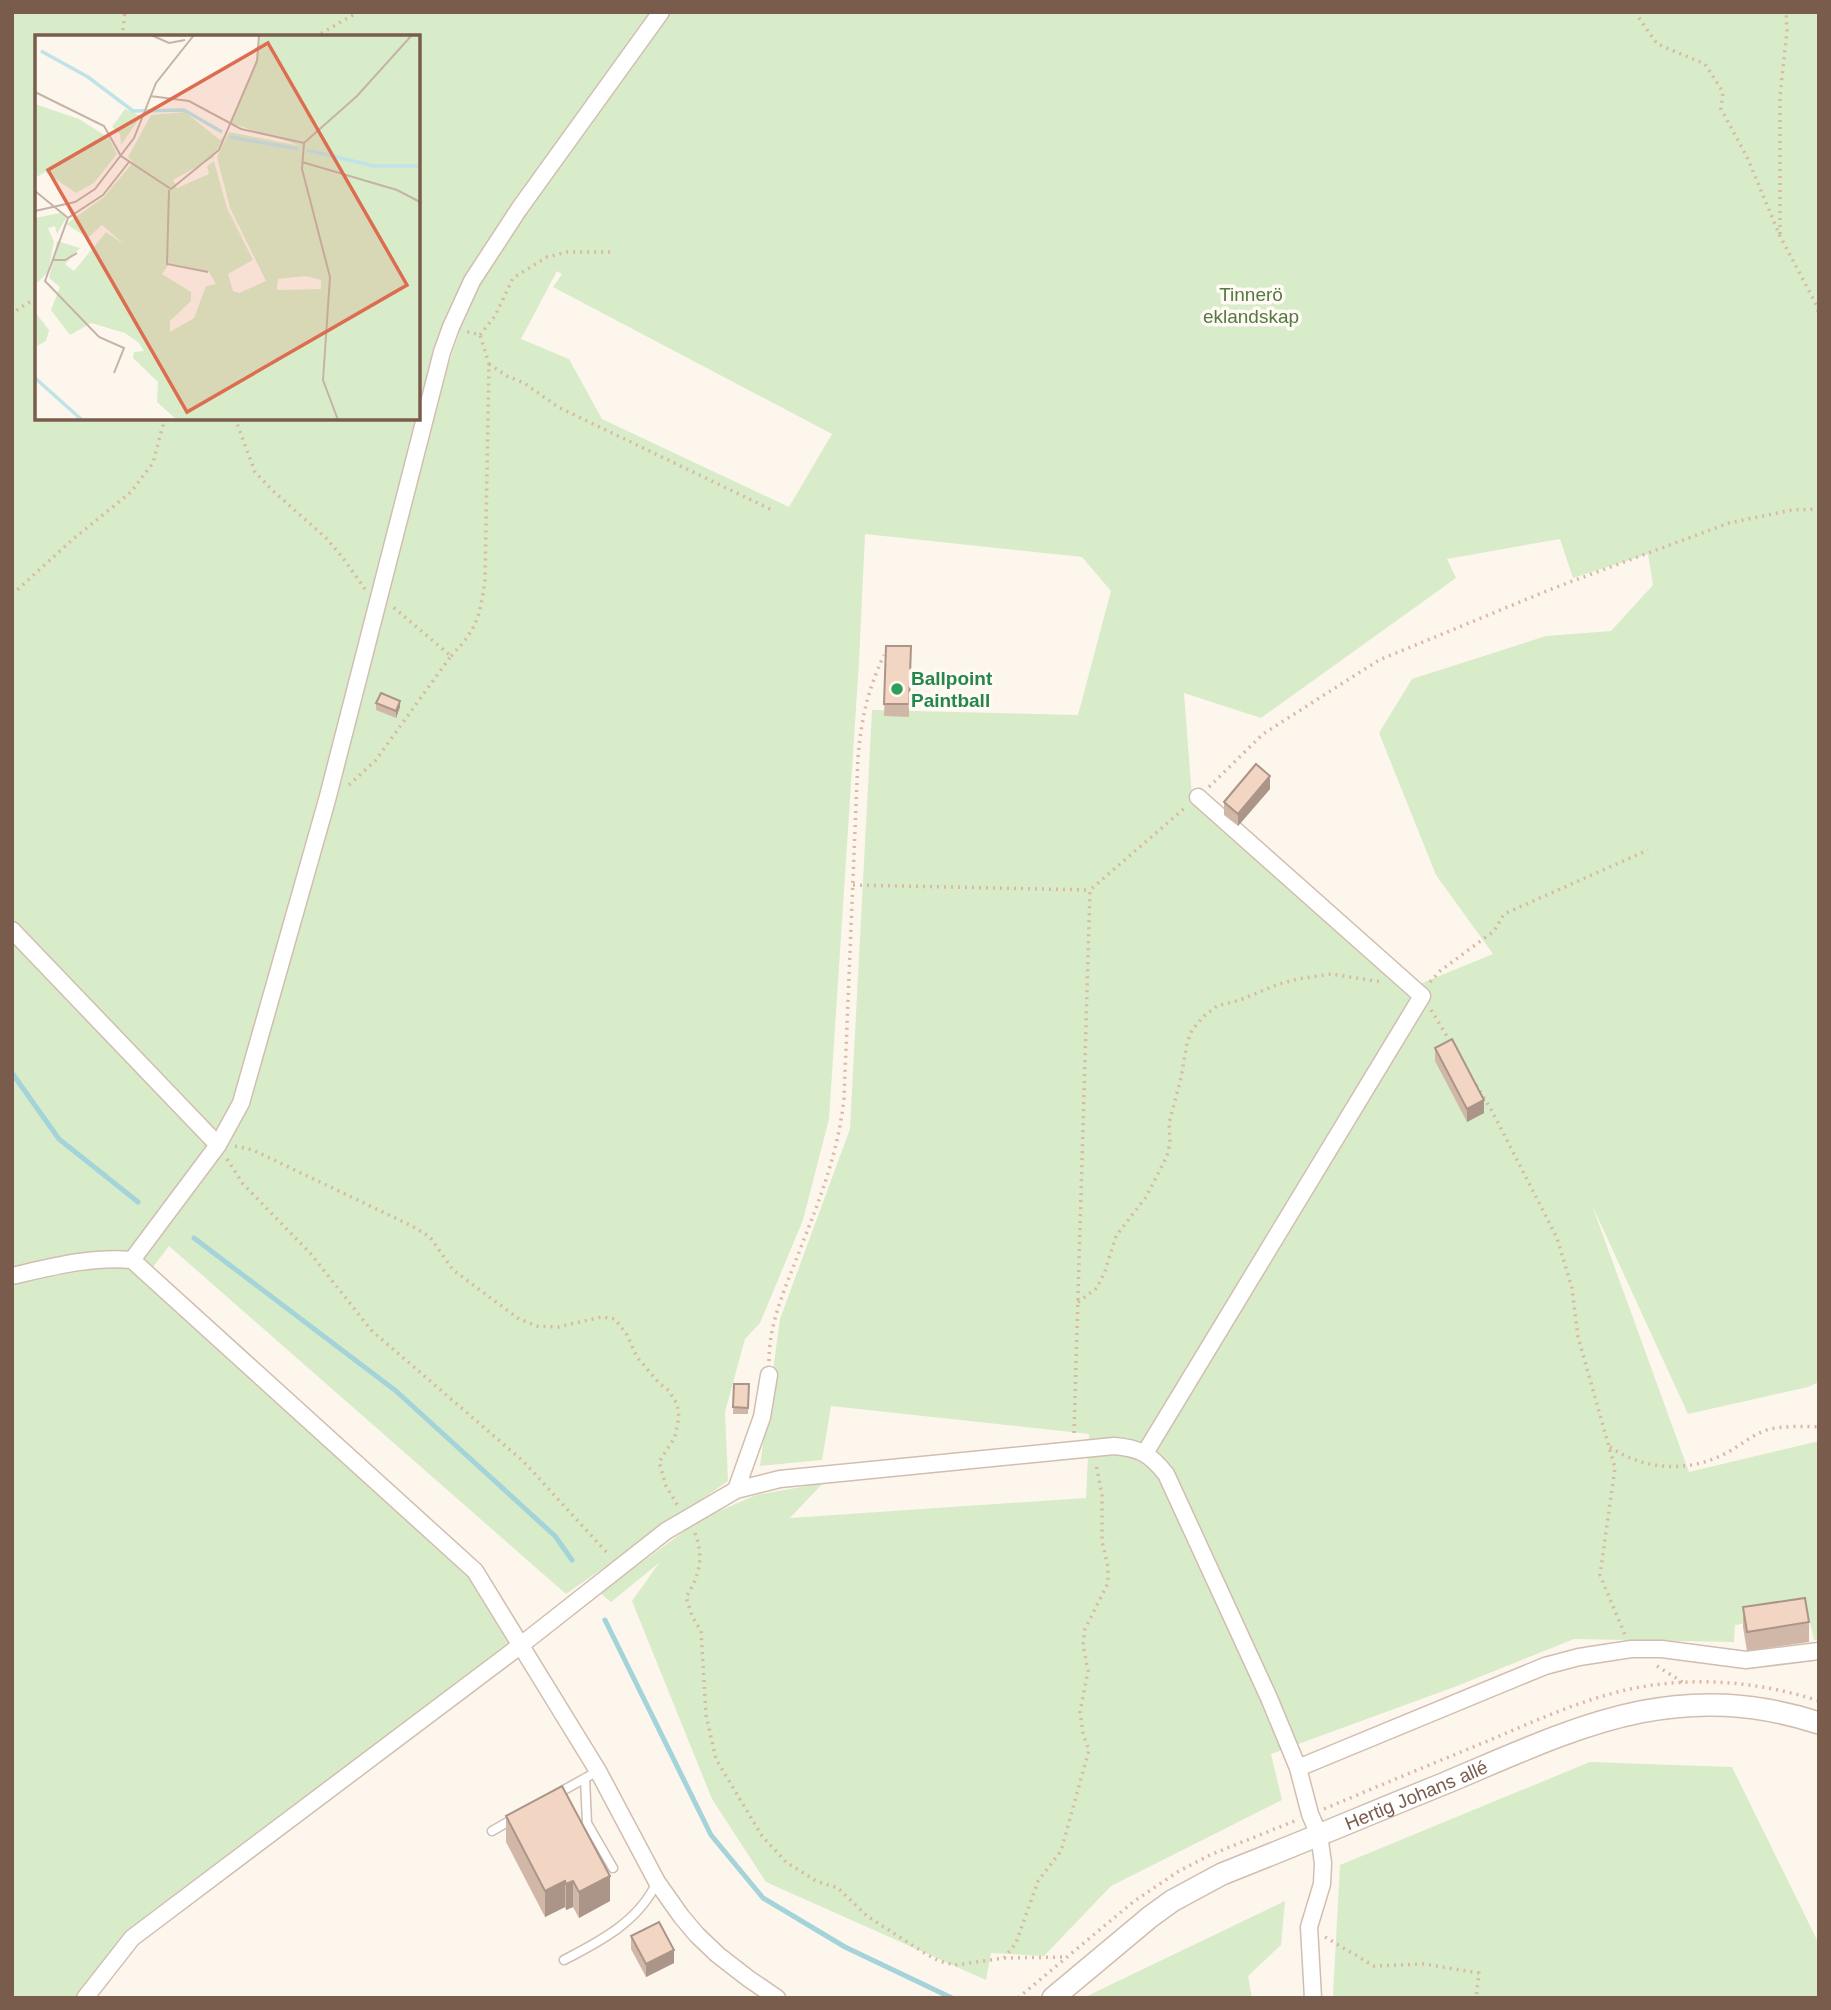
<svg xmlns="http://www.w3.org/2000/svg" width="1831" height="2010" font-family="Helvetica,sans-serif">
  <style>
    .green { fill: #d8ecc9; fill-rule: evenodd }
    .lines { fill: none; stroke-linecap: round; stroke-linejoin: round }
    .stream { stroke: #a5d3da; stroke-width: 5 }
    .service-casing { stroke: #d1beb0; stroke-width: 11 }
    .minor-casing { stroke: #d1beb0; stroke-width: 19 }
    .tertiary-casing { stroke: #d1beb0; stroke-width: 24 }
    .path { stroke: #d9b8a5; stroke-width: 3.5; stroke-dasharray: 2 5; stroke-linecap: butt }
    .service { stroke: #fff; stroke-width: 8 }
    .minor { stroke: #fff; stroke-width: 16 }
    .tertiary { stroke: #fff; stroke-width: 21 }
    .wall { fill: #d1b7a8 }
    .shaded-wall { fill: #aa9588 }
    .building { fill: #f3d5c3; stroke: #aa9588; stroke-width: 2 }
    .leisure-dot { fill: #2e9e5b; stroke: #fffaf3; stroke-width: 2.5 }
    .labels { text-anchor: middle; dominant-baseline: central; stroke-width: 7; stroke-linejoin: round; paint-order: stroke }
    .park-label { font-size: 19px; fill: #537a41; stroke: #fffaf3 }
    .leisure-label { font-size: 19px; font-weight: bold; fill: #27864d; stroke: #fffaf3; text-anchor: start }
    .street-label { font-size: 19px; fill: #7a5c4d; stroke: #fffaf3 }
    .inset-river { fill: none; stroke: #bfe3e8; stroke-width: 3.5 }
    .inset-road { fill: none; stroke: #c5b3a7; stroke-width: 2 }
    .view { fill: #dc6d51; fill-opacity: 0.15; stroke: #dc6d51; stroke-width: 3.5 }
    .inset-edge { fill: none; stroke: #7a5c4d; stroke-width: 3.5 }
  </style>
  <rect width="100%" height="100%" fill="#fdf6ec"/>
  <path class="green" d="M12 12H1819V1382L1808 1387 1688 1414 1592 1205 1689 1472 1819 1441V1639L1814 1640 1808 1613 1735 1625 1734 1642 1574 1639 1457 1686 1271 1754 1282 1800 1111 1886 1044 1956 991 1953 986 1980 766 1882 712 1799 632 1601 659 1563 611 1602 600 1593 701 1519 756 1495 823 1483 790 1518 1086 1498 1089 1434 831 1406 822 1460 760 1466 780 1319 850 1129 872 710 1078 715 1111 591 1082 557 865 534 859 662 829 1119 803 1220 760 1323 745 1339 725 1412 728 1481 566 1594 169 1246 153 1267 253 1369 434 1527 520 1646 118 1957 86 1998H12ZM37 37H418V418H37ZM557 271 562 274 553 287 832 434 789 507 602 419 569 359 521 339ZM452 332 459 334 444 376 398 556 391 549ZM1560 539 1573 578 1648 554 1653 585 1611 631 1546 636 1412 679 1379 733 1436 875 1493 954 1410 988 1192 797 1184 693 1261 718 1456 578 1447 559Z
    M1590 1762 1732 1767 1819 1944V1998H1335L1333 1994 1340 1865Z
    M1285 1901 1281 1945 1248 1976 1252 1998H1083Z"/>
  <g class="lines">
    <path class="stream" d="M12 1073 59 1139 138 1202
      M194 1238 396 1391 555 1536 572 1560
      M605 1620 711 1835 763 1898 845 1947 952 1998"/>
    <g class="service-casing">
      <path id="service" d="M585 1778 587 1823 613 1868
        M555 1795 598 1771
        M492 1831 513 1819
        M564 1960C601 1941 639 1921 657 1882"/>
    </g>
    <g class="minor-casing">
      <path id="minor" d="M12 930 218 1145
        M132 1260 218 1145 241 1103 327 800 442 352 451 327 472 281 519 209 661 12
        M12 1276C51 1267 92 1256 132 1260L475 1571 598 1771 657 1882 681 1916 697 1935 718 1955 749 1979 777 1998
        M1145 1453 1422 996 1198 797
        M736 1490 762 1417 769 1375
        M1298 1768 1545 1666 1579 1657 1631 1649H1662L1746 1660 1819 1651
        M85 1998 132 1938 521 1645 666 1531 736 1490 780 1479 1114 1446C1140 1448 1150 1454 1166 1474L1269 1698 1298 1768 1310 1814 1319 1835 1323 1863 1322 1884 1309 1927 1313 1998"/>
    </g>
    <g class="tertiary-casing">
      <g id="tertiary">
        <path id="s1" d="M1053 1998 1150 1917 1172 1901 1222 1874C1296 1845 1369 1814 1443 1784 1574 1729 1673 1676 1819 1723"/>
      </g>
    </g>
    <path class="path" d="M1635 12 1657 44 1705 64 1723 92 1721 109 1747 157 1780 236 1817 306 1819 315
      M122 37 125 12
      M315 37 358 12
      M1780 234V96L1787 31 1786 12
      M12 316 18 309 37 298
      M480 335 495 316 513 278 547 257 567 252H614
      M489 364 507 376 524 383 558 407 772 510
      M235 418 255 472 272 490 326 538 343 558 365 589
      M12 590 15 592 72 540 131 492 153 463 163 425 162 418
      M451 656C477 629 480 617 485 580L489 364 480 335 465 331
      M349 785 375 761 451 656 393 607
      M1209 787 1263 734 1379 660 1554 588 1729 523 1792 510 1819 509
      M853 885 1090 890
      M1430 982 1440 971 1494 931 1504 914 1648 850
      M1431 1010 1451 1043
      M1476 1085 1492 1111 1557 1238 1572 1288 1578 1337 1615 1468 1600 1575 1625 1635
      M235 1146 253 1150 412 1226 430 1237 453 1270 519 1319 537 1326 558 1327 602 1317 615 1319 627 1335 637 1357 659 1383 669 1391 677 1404 679 1417 675 1437 659 1462 666 1486 678 1506
      M227 1159 243 1184 311 1254 371 1330 524 1462 609 1555
      M1078 1302 1097 1288 1105 1271 1116 1236 1146 1197 1167 1156 1170 1143 1169 1123 1181 1078 1187 1043 1192 1030 1204 1016 1217 1006 1240 1000 1279 984 1298 979 1331 974 1382 982
      M769 1361C769 1321 787 1284 801 1247 821 1196 838 1153 844 1098L858 757C862 715 867 693 884 655
      M1074 1433 1090 890 1187 806
      M1610 1447C1645 1471 1691 1473 1728 1452 1743 1444 1754 1433 1770 1429 1785 1426 1804 1426 1819 1427
      M695 1533C704 1558 700 1575 686 1597L692 1616 701 1631 706 1715 716 1759 762 1836 786 1862 816 1881 838 1888 867 1916 926 1954 939 1961 955 1965 1004 1958 1016 1943 1038 1881 1061 1851 1089 1750 1083 1734 1080 1712 1088 1671 1083 1645 1085 1629 1108 1583V1567L1102 1541V1495L1096 1464
      M1657 1666 1684 1683
      M1324 1809C1378 1786 1432 1764 1485 1742 1533 1722 1580 1700 1630 1689 1693 1676 1758 1681 1819 1701
      M1325 1937 1374 1966 1424 1964 1479 1973 1476 1998
      M1004 1958 1064 1957
      M1018 1998 1133 1902 1179 1871 1210 1855 1297 1820"/>
    <use href="#service" class="service"/>
    <use href="#minor" class="minor"/>
    <use href="#tertiary" class="tertiary"/>
  </g>
  <path class="wall" d="M886 646H911L909 717 884 716Z
    M376 703 400 707 396 718 376 710Z
    M1270 789 1238 826 1224 815V802Z
    M1435 1048 1484 1113 1467 1122 1435 1061Z
    M734 1384H749L748 1414H733Z
    M1743 1607 1809 1622V1642L1747 1651 1743 1627Z
    M506 1816 610 1901 579 1918 573 1907 566 1910 565 1907 545 1917 506 1842Z
    M631 1936 674 1963 646 1977 631 1949Z"/>
  <path class="shaded-wall" d="M400 701V707L396 718V711Z
    M1270 776V789L1238 826V814Z
    M1484 1100V1113L1467 1122V1109Z
    M610 1876V1901L579 1918V1892Z
    M565 1881V1907L545 1917V1891Z
    M573 1881V1907L566 1910V1884Z
    M674 1950V1963L646 1977V1964Z"/>
  <path class="building" d="M886 646H911L909 704H884Z
    M381 693 400 701 396 711 376 703Z
    M1256 764 1270 776 1238 814 1224 802Z
    M1452 1039 1484 1100 1467 1109 1435 1048Z
    M734 1384H749L748 1408 733 1407Z
    M1805 1598 1809 1622 1747 1632 1743 1607Z
    M562 1786 610 1876 579 1892 573 1881 566 1884 565 1881 545 1891 506 1816Z
    M659 1922 674 1950 646 1964 631 1936Z"/>
  <circle class="leisure-dot" cx="897" cy="689" r="7"/>
  <g class="labels">
    <g class="park-label">
      <text x="1251" y="294">Tinnerö<tspan x="1251" dy="22">eklandskap</tspan></text>
    </g>
    <g class="leisure-label">
      <text x="911" y="678">Ballpoint<tspan x="911" dy="22">Paintball</tspan></text>
    </g>
    <g class="street-label">
      <text stroke="none"><textPath href="#s1" startOffset="420">Hertig Johans allé</textPath></text>
    </g>
  </g>
  <g transform="translate(35 35)">
    <rect width="385" height="385" fill="#fdf6ec"/>
    <path d="M224 0H385V385H142L122 367 123 347 98 323 99 317 109 316 104 308 90 298 56 288 35 300 16 275 25 252 14 243 22 206 45 213 30 229 39 236 71 197 89 209 67 190 53 203 31 189 69 162 98 127 93 122 116 80 150 77 185 105 190 100 178 123 138 145 142 153 174 139 172 131 179 126 192 173 218 225 193 239 198 256 204 258 231 246 195 173 182 122 194 97 266 111 196 88 222 23ZM134 229 174 237 181 249 171 251 159 283 135 297V286L156 266V257L127 239ZM271 241 286 245V254L242 255 243 244ZM0 69 44 84 74 103 82 119 59 148 41 158 10 137 0 143ZM90 74 106 81 86 110 85 99 77 92ZM25 178 31 183 22 199 20 191 13 193 19 207 13 237 0 250V183ZM0 277 14 295 11 306 2 311Z" fill="#d8ecc9" fill-rule="evenodd"/>
    <path class="inset-river" d="M6 16 53 42 98 76 149 75 187 97M195 102 263 114M272 115 339 131H385M0 343 47 385"/>
    <path class="inset-road" d="M116 0 134 8 150 5M0 57 69 91 86 121 136 154 184 115 222 26 224 0M115 61 154 66 206 94 269 108 322 61 377 0M269 108 267 134 295 242 288 345 303 385M267 127 362 155 385 167M134 155 132 229 173 237M0 156 33 183M0 176 40 167 60 154 99 103 121 48 159 0M17 225H30L42 218M79 338 89 313 64 302 10 246 33 183 68 160 94 127"/>
    <path class="view" d="M233 8 372 250 152 377 13 135Z"/>
    <rect width="385" height="385" class="inset-edge"/>
  </g>
  <rect width="1831" height="2010" fill="none" stroke="#7a5c4d" stroke-width="28"/>
</svg>
